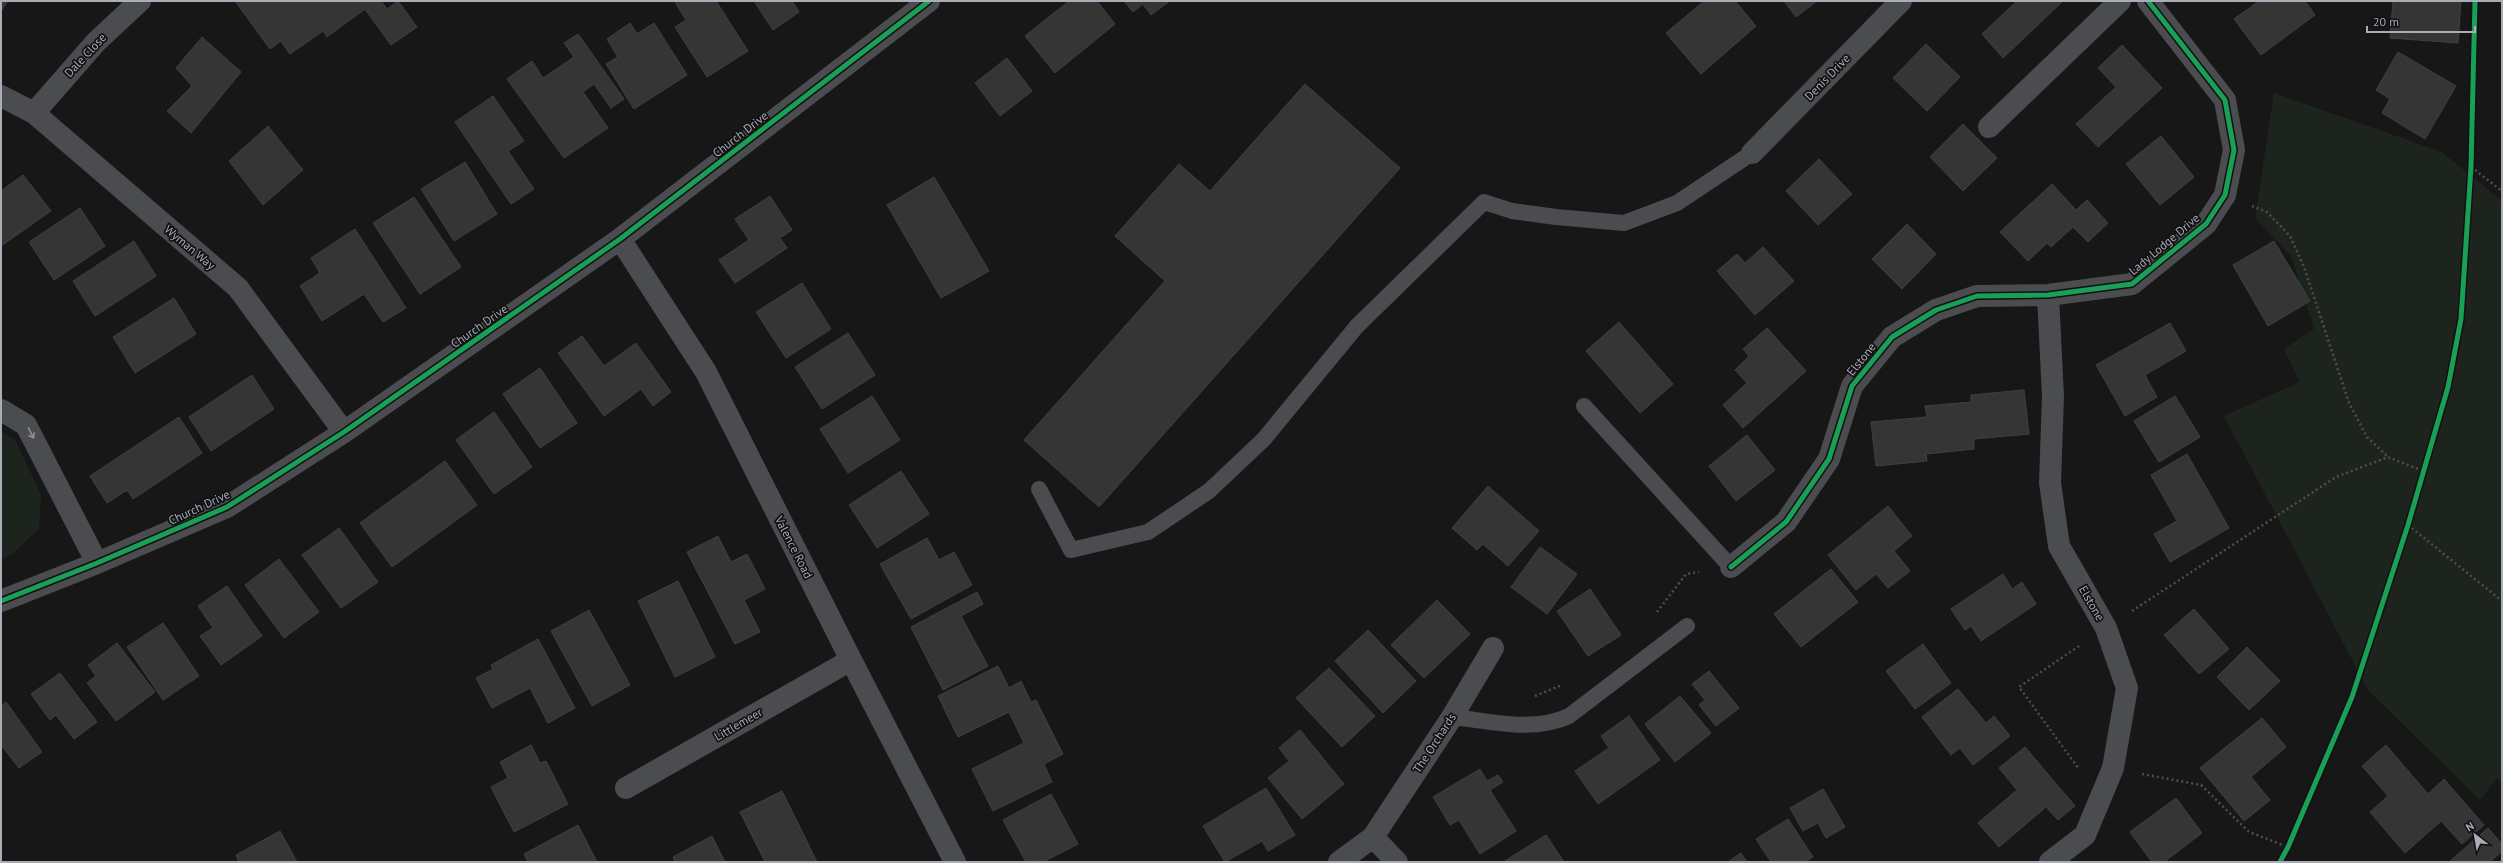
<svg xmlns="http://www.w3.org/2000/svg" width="2503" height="863" font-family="'PT Sans',sans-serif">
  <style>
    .green { fill: #1d241e }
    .building { fill: #353536; stroke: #3f4043 }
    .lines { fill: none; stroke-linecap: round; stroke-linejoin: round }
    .path { stroke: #4d4e52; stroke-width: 2.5; stroke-dasharray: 2 3; stroke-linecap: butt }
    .lane { stroke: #4b4c50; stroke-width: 16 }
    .street { stroke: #4b4c50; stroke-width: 22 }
    .cycleway-casing { stroke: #111113; stroke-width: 8 }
    .cycleway { stroke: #1a9f57; stroke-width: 5 }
    .oneway { stroke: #8c9099 }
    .labels { text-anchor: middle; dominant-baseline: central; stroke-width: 3.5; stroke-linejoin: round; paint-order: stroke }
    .street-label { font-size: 12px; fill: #a8adb8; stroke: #111113 }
  </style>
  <rect width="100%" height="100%" fill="#171717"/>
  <path class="green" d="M2274 93 2442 152 2502 201V783L2497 778 2480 800 2368 690 2224 416 2300 382 2284 349 2314 329 2291 256 2255 218Z
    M1 431 16 441 41 495 39 529 12 554 1 559Z"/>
  <path class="building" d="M1 1H8L1 11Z
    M235 1H381L387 9 398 1 417 27 391 45 365 9 327 37 323 31 290 54 281 41 270 49Z
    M677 1H716L748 51 707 77 675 27 686 20 675 2Z
    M754 1H792L799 12 773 30Z
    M1069 1H1097L1115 24 1055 73 1025 36Z
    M1124 1H1170L1151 15 1143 4 1133 12Z
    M1704 1H1735L1756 26 1701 74 1666 33Z
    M1784 1H1817L1796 17Z
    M2017 1H2063L2003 58 1982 34Z
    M2259 1H2305L2315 15 2261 55 2234 19Z
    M2393 1H2461L2458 43 2390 38Z
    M630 23 637 34 654 23 687 75 634 109 606 64 618 57 607 39Z
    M578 34 624 99 611 108 594 84 583 92 608 128 564 158 507 79 532 61 543 78 574 57 564 43Z
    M202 37 241 72 191 133 167 111 192 86 176 68Z
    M1926 44 1960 77 1927 111 1893 78Z
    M2122 45 2162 88 2098 147 2076 124 2116 87 2098 68Z
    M2398 52 2456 86 2425 139 2382 113 2390 99 2376 90Z
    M1007 58 1032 91 1000 116 975 83Z
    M1305 84 1400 168 1099 507 1024 440 1165 281 1115 236 1179 164 1210 191Z
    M493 96 524 141 508 151 534 189 511 204 455 122Z
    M1963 124 1997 158 1963 191 1930 157Z
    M268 126 303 170 263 205 229 161Z
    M2161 136 2194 177 2160 205 2126 164Z
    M1819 159 1852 194 1818 225 1786 191Z
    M465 162 497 214 454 241 421 189Z
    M23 175 51 211 1 246V191Z
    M934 177 989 271 941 298 887 205Z
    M2052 184 2076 210 2087 200 2108 223 2088 242 2073 227 2051 247 2047 243 2028 261 2000 232Z
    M770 196 792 230 780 238 787 248 735 283 719 260 749 240 735 219Z
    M414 197 461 267 420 294 373 223Z
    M80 208 105 246 54 280 29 242Z
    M1907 224 1936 254 1902 289 1872 259Z
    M355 229 406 308 383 322 364 294 322 321 300 286 320 273 311 258Z
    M134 241 156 276 95 316 73 281Z
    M2274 241 2310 301 2268 326 2233 265Z
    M1763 247 1794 281 1755 315 1717 271 1737 254 1745 263Z
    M802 283 831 329 786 358 756 312Z
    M174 298 196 334 135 373 113 337Z
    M1619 322 1673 384 1640 413 1586 351Z
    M2170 323 2186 351 2145 375 2157 397 2125 416 2096 365Z
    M1767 328 1806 371 1743 428 1723 405 1747 383 1735 370 1749 356 1743 349Z
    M848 333 875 375 822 409 795 367Z
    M582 336 604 366 636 343 671 392 653 406 641 389 604 416 558 353Z
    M540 368 577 423 540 448 503 394Z
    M252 375 274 409 211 451 189 417Z
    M2024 390 2029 434 1974 439V449L1926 454 1927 461 1876 466 1871 422 1927 417 1925 406 1971 402V395Z
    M872 396 900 440 848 473 820 429Z
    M2175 396 2200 437 2159 462 2134 421Z
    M494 412 532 467 494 494 456 440Z
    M179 417 202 453 133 499 127 490 107 503 90 476Z
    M1747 435 1775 470 1736 501 1709 466Z
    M2187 454 2229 528 2170 562 2154 534 2177 521 2151 475Z
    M445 461 477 505 392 567 360 523Z
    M901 471 929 514 877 548 849 505Z
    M1488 486 1539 531 1508 566 1483 544 1477 550 1452 528Z
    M1888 506 1912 536 1894 551 1910 571 1888 588 1876 574 1856 590 1828 555Z
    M339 528 378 582 341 608 302 555Z
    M718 536 731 562 747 554 765 589 744 600 760 632 735 644 687 552Z
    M927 538 939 560 954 552 972 585 911 619 880 564Z
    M1540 547 1577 574 1547 614 1511 587Z
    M279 559 319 612 284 638 245 585Z
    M1831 569 1858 602 1801 647 1774 614Z
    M2003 574 2012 589 2022 582 2036 604 1981 641 1971 626 1965 630 1951 609Z
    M678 581 715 657 675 677 638 601Z
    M227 586 262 636 221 665 200 636 213 628 198 606Z
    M1590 589 1621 635 1588 656 1557 611Z
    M977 592 983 604 961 616 988 666 943 690 911 627Z
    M1437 600 1470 634 1424 678 1391 645Z
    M2194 609 2229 649 2199 674 2164 635Z
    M589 610 630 685 592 706 551 631Z
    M163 623 199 676 163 700 127 647Z
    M1368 630 1416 681 1383 713 1335 661Z
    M538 639 575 708 548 723 530 688 492 708 476 678 493 669 491 665Z
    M117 643 155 692 116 721 87 683 96 676 88 665Z
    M1923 644 1951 683 1915 709 1886 671Z
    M2247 647 2280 681 2249 710 2217 677Z
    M998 666 1009 688 1021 681 1031 702 1036 700 1063 754 1044 764 1052 782 993 811 972 769 1024 743 1009 712 958 737 938 696Z
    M1329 668 1375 716 1342 747 1296 698Z
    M1709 671 1739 708 1716 726 1699 705 1705 700 1692 684Z
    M60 673 97 722 74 739 56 715 50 720 31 694Z
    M1958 689 1986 723 1994 716 2010 736 1973 765 1960 748 1951 755 1922 717Z
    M1680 696 1711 733 1675 762 1645 724Z
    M6 702 42 752 19 768 1 745V706Z
    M1629 716 1660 760 1598 804 1575 771 1609 748 1601 736Z
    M2262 718 2286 747 2251 777 2270 800 2244 821 2200 768Z
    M1300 730 1344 784 1302 819 1268 778 1289 761 1279 748Z
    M531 745 540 763 546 761 568 804 514 832 491 787 508 778 500 762Z
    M2386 745 2428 794 2444 779 2484 825 2462 844 2441 821 2405 853 2370 812 2388 796 2362 766Z
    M2025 747 2075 806 2058 820 2046 807 1999 847 1978 823 2017 790 1999 768Z
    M1480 769 1487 781 1498 775 1503 782 1490 790 1516 831 1480 854 1459 820 1450 825 1433 797Z
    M1266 788 1295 835 1268 851 1262 841 1225 862 1203 826Z
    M1823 789 1845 827 1826 838 1818 823 1803 831 1790 808Z
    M782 791 817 862H765L740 812Z
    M1051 794 1078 844 1043 862H1026L1003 820Z
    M2176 798 2202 833 2164 862H2152L2130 832Z
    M1788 819 1813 857 1805 862H1771L1756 839Z
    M578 825 597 862H528L524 854Z
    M2488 828 2502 844V851L2490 862H2449Z
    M280 831 297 862H239L236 855Z
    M1546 835 1564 862H1505V861Z
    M712 836 725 862H675L673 857Z
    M1741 853 1747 862H1728Z"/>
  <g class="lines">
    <path class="path" d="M2471 167 2502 191
      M2252 206 2267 212 2290 236 2304 267 2349 403 2367 437 2388 457
      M2408 525 2502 601
      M2132 611 2336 477 2388 457 2423 471
      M1657 612 1686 574 1699 572
      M2079 646 2019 687 2079 769
      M1535 696 1562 685
      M2142 774 2201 785 2249 832 2288 847"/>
    <path class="lane" d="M1584 406 1731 567
      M1039 489 1071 550 1148 532 1209 491 1264 439 1357 326 1484 202 1512 211 1556 217 1624 223 1677 203 1752 153
      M1452 717C1490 721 1533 733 1569 716L1687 626"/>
    <path class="street" d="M1 96 34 113 238 288 344 432
      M34 113 96 42 140 1
      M1989 127 2120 1
      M1752 153 1901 1
      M620 239 706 372 851 660 955 862
      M2048 295 2053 397 2050 483 2059 546 2106 628 2127 688 2113 768 2085 835 2050 862
      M1 410 26 425 97 563
      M1731 567 1786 522 1829 459 1852 386 1892 337 1936 310 1977 296 2048 295 2132 284 2206 224 2225 195 2234 150 2225 100 2148 1
      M1 601 97 563 227 507 344 432 620 239 929 1
      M626 788 851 660
      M1373 837 1397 862
      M1339 862 1373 837 1452 717 1493 648"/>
    <g class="cycleway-casing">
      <path id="cycleway" d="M1731 567 1786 522 1829 459 1852 386 1892 337 1936 310 1977 296 2048 295 2132 284 2206 224 2225 195 2234 150 2225 100 2148 1
        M1 601 97 563 227 507 344 432 620 239 929 1
        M2280 862 2288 847 2352 697 2408 525 2448 387 2461 319 2471 167 2475 1"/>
    </g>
    <use href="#cycleway" class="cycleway"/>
  </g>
  <defs><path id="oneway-shaft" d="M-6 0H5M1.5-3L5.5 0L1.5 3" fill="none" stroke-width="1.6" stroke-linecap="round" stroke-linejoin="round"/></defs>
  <use class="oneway" href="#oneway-shaft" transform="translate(31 433) rotate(63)"/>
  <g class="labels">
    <g class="street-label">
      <text transform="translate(85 55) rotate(-47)">Dale Close</text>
      <text transform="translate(1827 77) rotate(-46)">Denis Drive</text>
      <text transform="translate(740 134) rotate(-38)">Church Drive</text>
      <text transform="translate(2164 244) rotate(-40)">Lady Lodge Drive</text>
      <text transform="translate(190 247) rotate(40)">Wyman Way</text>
      <text transform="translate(479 326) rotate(-35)">Church Drive</text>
      <text transform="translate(1861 359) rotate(-51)">Elstone</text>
      <text transform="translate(199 507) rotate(-25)">Church Drive</text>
      <text transform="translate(794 547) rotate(63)">Valence Road</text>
      <text transform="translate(2092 603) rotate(60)">Elstone</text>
      <text transform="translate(738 724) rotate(-30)">Littlemeer</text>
      <text transform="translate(1434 743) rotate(-57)">The Orchards</text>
    </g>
  </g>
  <rect width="2503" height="863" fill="none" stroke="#a8adb8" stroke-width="4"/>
  <g transform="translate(2475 835) rotate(329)" stroke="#111113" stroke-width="3" paint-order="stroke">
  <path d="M0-3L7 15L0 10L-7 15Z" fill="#a8adb8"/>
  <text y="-6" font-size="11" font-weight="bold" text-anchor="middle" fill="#a8adb8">N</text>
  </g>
  <path d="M2367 26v6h108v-6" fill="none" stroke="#a8adb8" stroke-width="2"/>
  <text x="2373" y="26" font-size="12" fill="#a8adb8" stroke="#111113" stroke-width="3" paint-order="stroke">20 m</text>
</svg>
